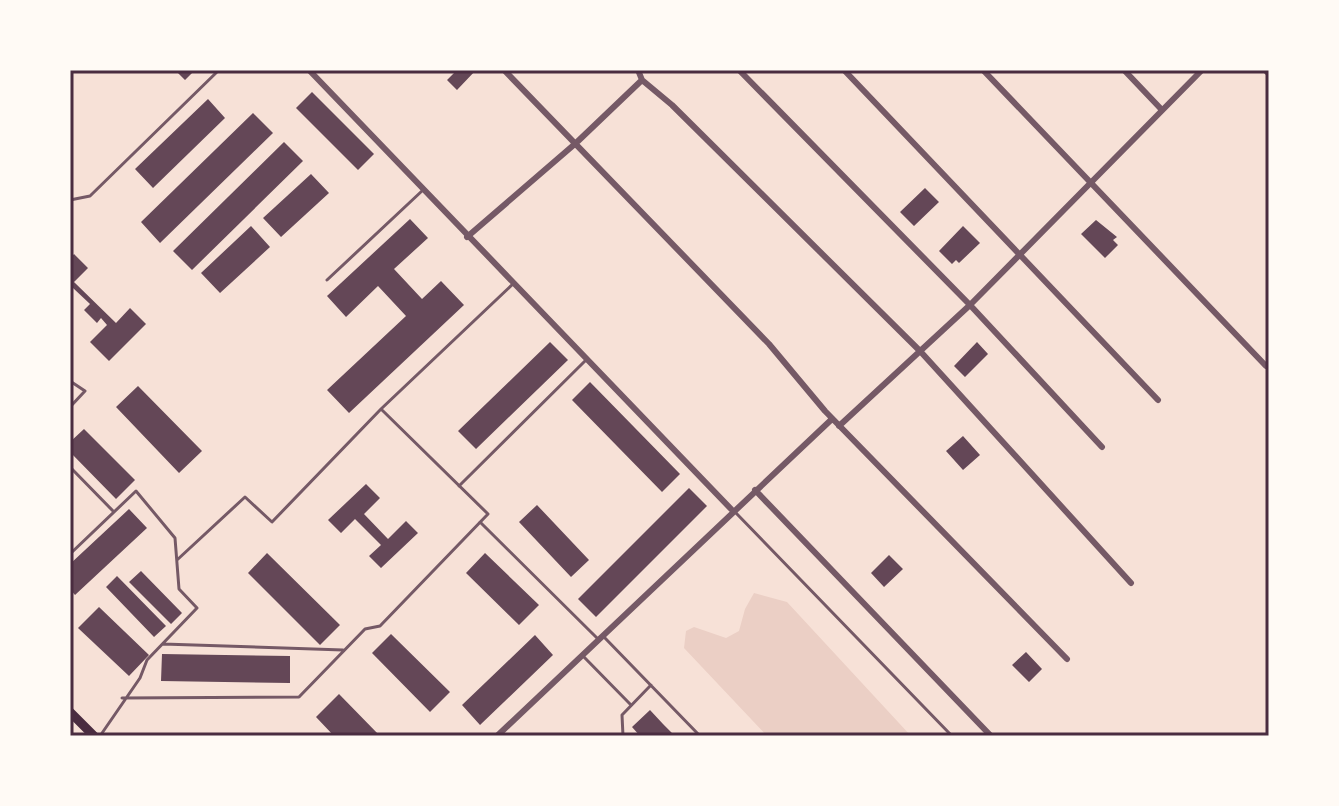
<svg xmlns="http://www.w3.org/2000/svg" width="1339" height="806" font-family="'Crimson Pro',serif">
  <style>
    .green { fill: #ebcfc5 }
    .building { fill: #644757 }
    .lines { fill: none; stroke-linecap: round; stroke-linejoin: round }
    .service { stroke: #755966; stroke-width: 3 }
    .minor { stroke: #755966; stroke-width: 6 }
    .trunk { stroke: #4a2c40; stroke-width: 9 }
    .neatline { fill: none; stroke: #4a2c40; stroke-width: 3 }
  </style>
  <rect width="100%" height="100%" fill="#f7e1d7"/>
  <path class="green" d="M754 593 787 602 911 736H767L684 648 686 631 694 627 726 638 739 631 745 609Z"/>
  <path class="building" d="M175 70H195L185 80Z
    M457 70H476L457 90 447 80Z
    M312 92 374 154 358 170 296 108Z
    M208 99 225 118 153 188 135 169Z
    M253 113 273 133 160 243 141 222Z
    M284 142 303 161 192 270 173 251Z
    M311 174 329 193 281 237 263 218Z
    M925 188 939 202 914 226 900 212Z
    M410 219 428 238 394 269 422 299 441 281 464 305 349 413 327 390 406 316 378 286 346 317 327 296Z
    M1096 220 1117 237 1113 240 1118 245 1105 258 1081 234Z
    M251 226 270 247 220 293 201 273Z
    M963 226 980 243 959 263 956 260 952 264 939 251Z
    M74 254 88 268 74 282 116 323 130 308 146 324 109 361 90 342 107 325 101 318 97 323 84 310 90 304 73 288 70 291V259Z
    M550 342 568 360 476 449 458 431Z
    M977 342 988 354 965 377 954 366Z
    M590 382 680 474 662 492 572 400Z
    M138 386 202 451 179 473 116 407Z
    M84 429 135 480 116 499 70 452V442Z
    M963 436 980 455 963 470 946 451Z
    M366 484 380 498 364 514 388 539 406 521 418 533 381 568 369 556 381 545 355 519 341 533 328 520Z
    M689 488 707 506 596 617 578 599Z
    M537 505 589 560 571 577 519 522Z
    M129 509 147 528 75 595 70 589V564Z
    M267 553 340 625 320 645 248 573Z
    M485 553 539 605 519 625 466 573Z
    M889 555 903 569 884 587 871 573Z
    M141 571 182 613 171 624 129 582Z
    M117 576 166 626 154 637 106 587Z
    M99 607 149 655 129 676 78 628Z
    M391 634 450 692 430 712 372 653Z
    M535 635 553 655 480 725 462 705Z
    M1026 652 1042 669 1029 682 1012 665Z
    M162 654 290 656V683L161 681Z
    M339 694 380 736H334L316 717Z
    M650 710 663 724 675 736H640L632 727Z"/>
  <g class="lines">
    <path class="service" d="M70 200 90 196 219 70
      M327 280 423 190
      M70 381 85 391 70 407
      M381 409 514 283
      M70 467 114 512
      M459 486 587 359
      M736 513 952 736
      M480 522 597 638
      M70 554 136 491 175 538 179 589 197 608 147 660 140 678 100 736
      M604 637 700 736
      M163 644 343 650
      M583 656 631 705
      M122 698 299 697 365 629 380 626 488 514 381 409 272 522 245 497 177 560
      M623 736 622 715 651 685"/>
    <path class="minor" d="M309 70 733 511
      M504 70 769 344 825 411 1067 659
      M638 70 642 80 672 105 920 351 1131 583
      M739 70 970 305 1102 447
      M844 70 1158 400
      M983 70 1266 366
      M1124 70 1162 110
      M1265 70 1269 74
      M467 237 576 143 642 80
      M839 426 970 305 1202 70
      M755 490 991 736
      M497 736 832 419"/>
    <path class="trunk" d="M70 712 94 736"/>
  </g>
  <rect width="1339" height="806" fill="none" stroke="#fffaf5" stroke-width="144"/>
  <rect x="72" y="72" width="1195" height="662" class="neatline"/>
</svg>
